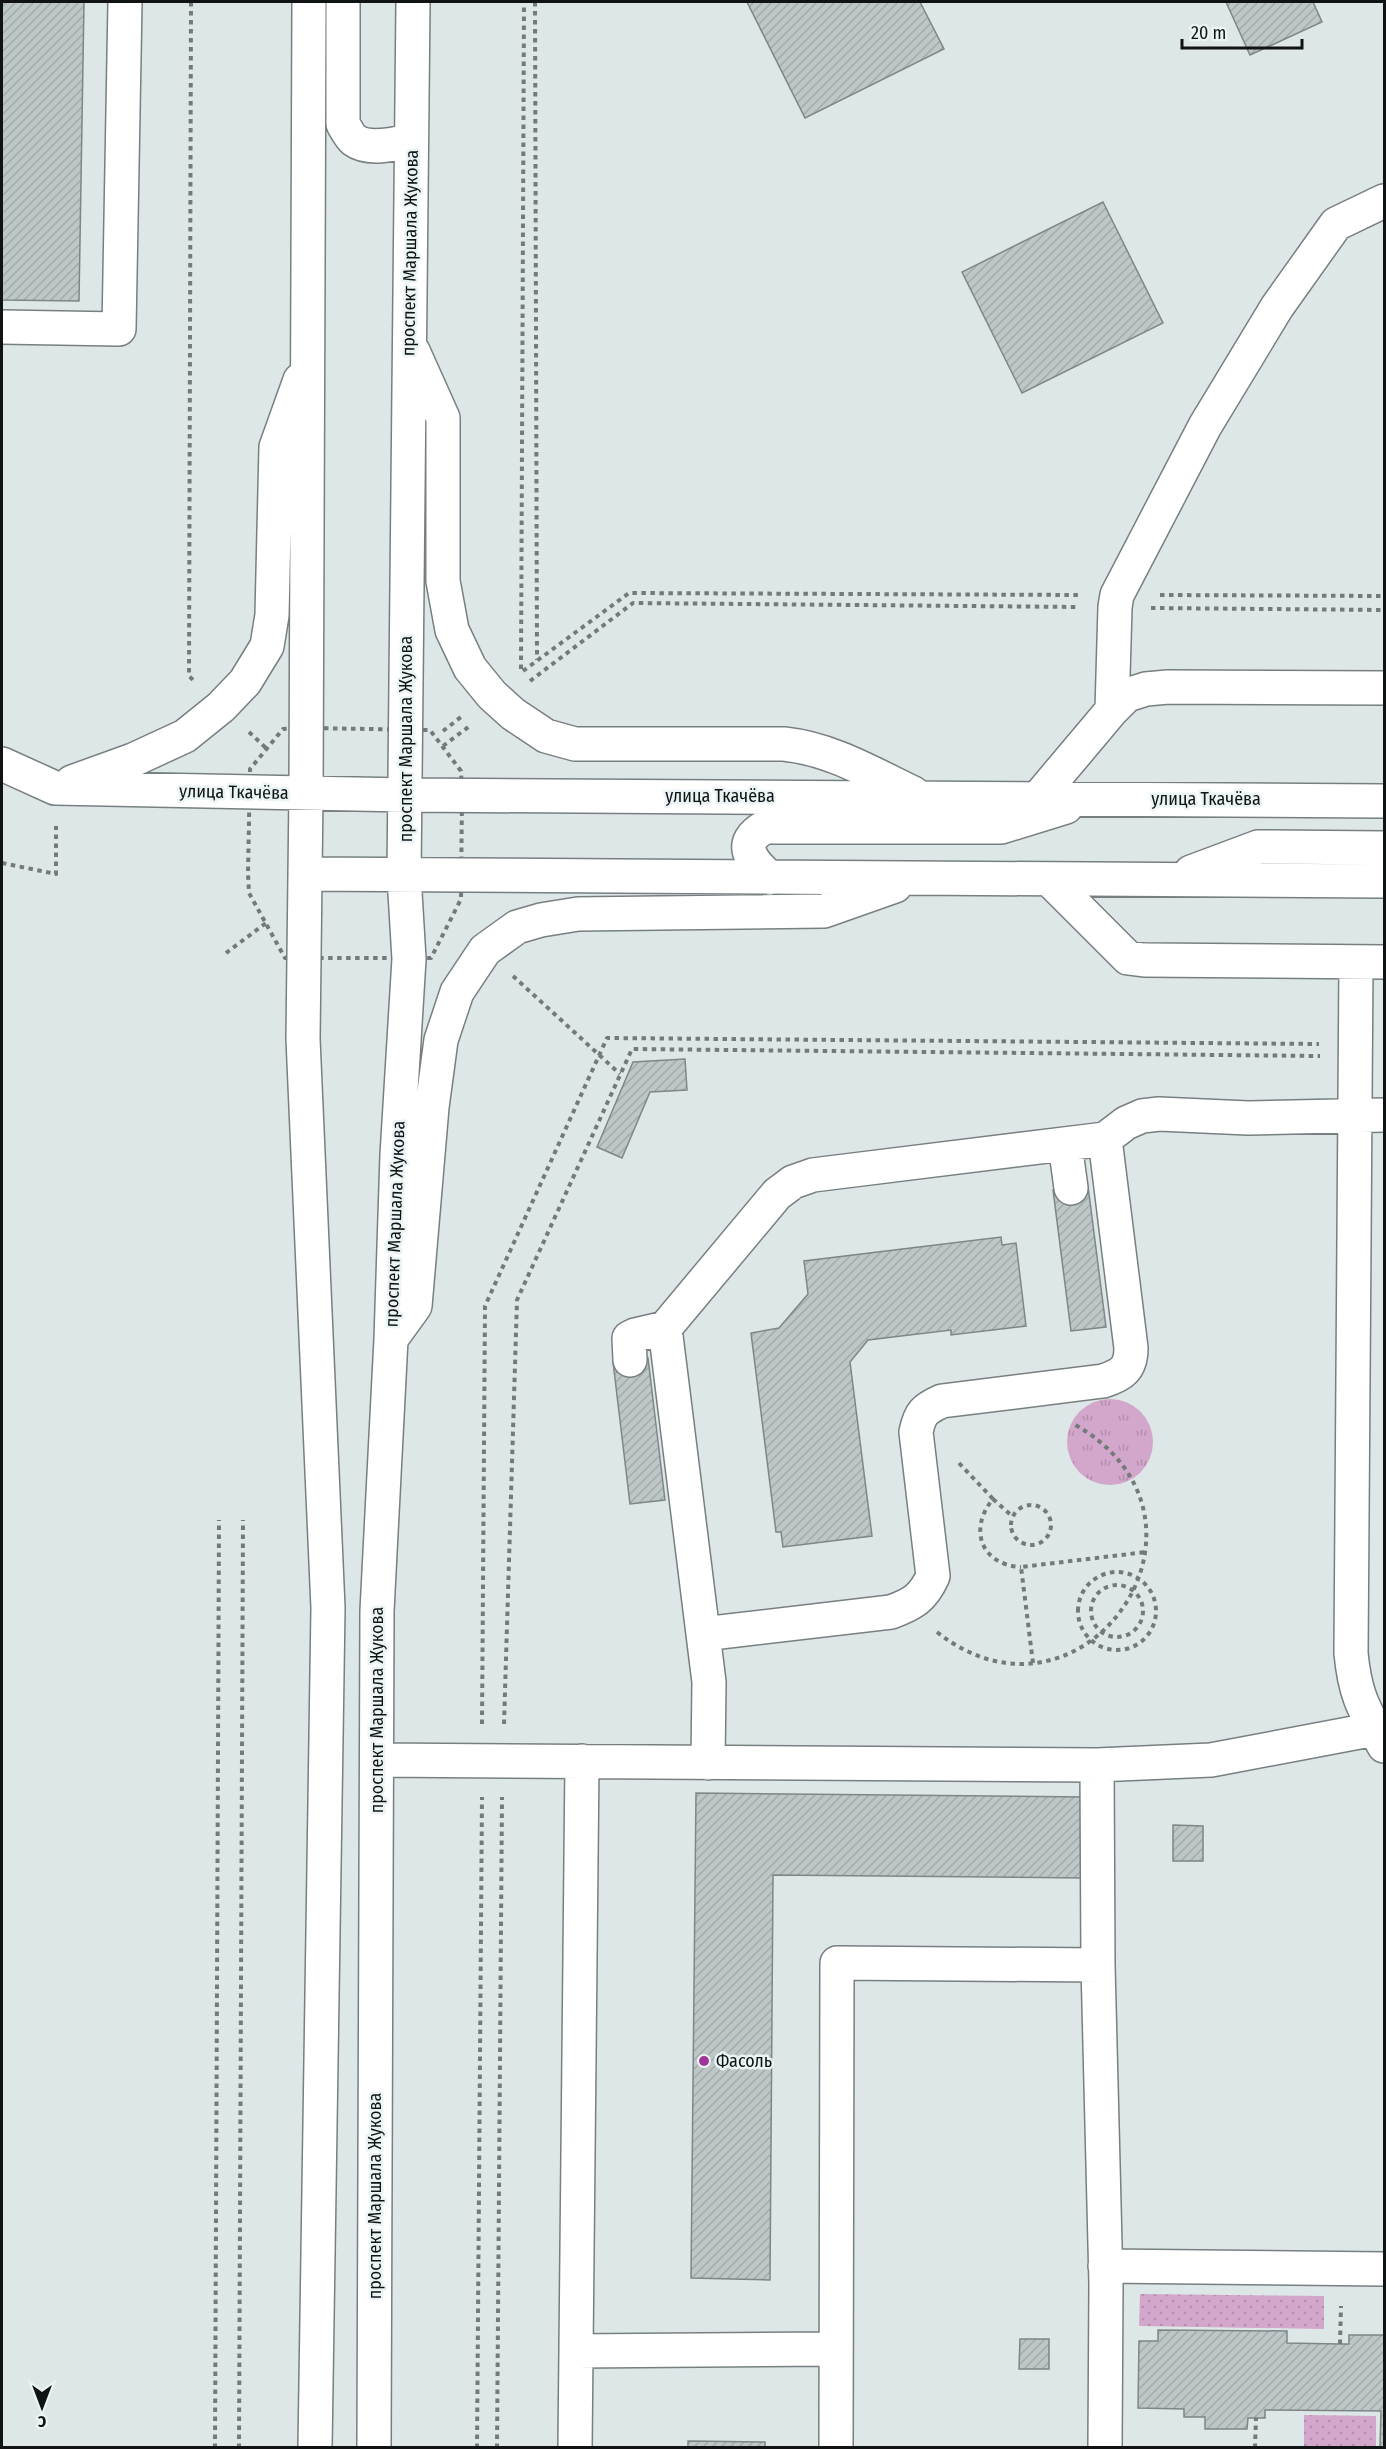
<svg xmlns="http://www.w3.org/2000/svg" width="1386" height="2449" font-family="'Fira Sans Condensed',sans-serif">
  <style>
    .grass { fill: url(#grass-dots) }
    .park { fill: url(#park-tufts) }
    .building { fill: url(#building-hatch); stroke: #7e8687; stroke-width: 1.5 }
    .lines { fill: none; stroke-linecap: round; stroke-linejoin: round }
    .minor-casing { stroke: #777f80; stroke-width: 36 }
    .path { stroke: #747a7b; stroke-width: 4; stroke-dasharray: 4.5 4.5; stroke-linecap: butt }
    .minor { stroke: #fff; stroke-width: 33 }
    .poi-dot { fill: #a13595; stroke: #ebf4f5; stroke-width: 2 }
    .labels { text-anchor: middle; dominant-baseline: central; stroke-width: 5; stroke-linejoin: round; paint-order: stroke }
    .street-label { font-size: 18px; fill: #101314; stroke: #ebf4f5 }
    .poi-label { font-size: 18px; fill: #101314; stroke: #ebf4f5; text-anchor: start }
  </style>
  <defs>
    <pattern id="grass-dots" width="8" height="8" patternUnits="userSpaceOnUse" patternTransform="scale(1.5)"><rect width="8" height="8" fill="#d3a6cb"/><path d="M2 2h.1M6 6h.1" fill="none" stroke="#b48ead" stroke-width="1.8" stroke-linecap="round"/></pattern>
    <pattern id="park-tufts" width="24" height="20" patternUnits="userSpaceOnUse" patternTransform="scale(1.5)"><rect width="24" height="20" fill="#d3a6cb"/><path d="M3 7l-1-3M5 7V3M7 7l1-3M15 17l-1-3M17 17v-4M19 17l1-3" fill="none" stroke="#b48ead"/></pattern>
    <pattern id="building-hatch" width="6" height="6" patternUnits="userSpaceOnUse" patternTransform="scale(1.5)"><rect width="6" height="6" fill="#bec7c8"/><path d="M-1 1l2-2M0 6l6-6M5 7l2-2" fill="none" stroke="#a2aaab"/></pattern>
  </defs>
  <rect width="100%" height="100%" fill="#dee7e8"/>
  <path class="grass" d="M1140 2294 1324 2296V2329L1139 2326Z
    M1304 2415 1376 2416V2447H1304Z"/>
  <path class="park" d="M1067 1442a43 43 0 1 1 86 0a43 43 0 1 1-86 0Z"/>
  <path class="building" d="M2 2H84L79 301 2 300Z
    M747 2H920L944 49 805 118Z
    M1226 2H1313L1322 22 1250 55Z
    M1103 202 1163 323 1022 393 962 272Z
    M685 1059 687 1090 650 1092 622 1158 597 1147 633 1062Z
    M1088 1186 1106 1327 1071 1331 1053 1190Z
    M1001 1237 1002 1245 1016 1243 1026 1326 951 1335V1330L868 1340 850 1362 872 1536 783 1547 781 1532H776L751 1333 779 1328 808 1294 804 1261Z
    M648 1358 665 1500 630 1504 613 1362Z
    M696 1793 1086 1797 1085 1878 773 1875 770 2280 691 2278Z
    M1173 1825 1203 1826V1861H1173Z
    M1158 2330 1287 2331V2343L1340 2344H1349V2335H1384V2448H1380L1381 2411 1265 2410V2418H1248L1247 2429H1205V2417H1184V2409L1138 2408 1139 2341H1158Z
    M1020 2339H1049V2369H1019Z
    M688 2441 765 2442V2448H688Z"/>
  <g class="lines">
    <g class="minor-casing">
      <path id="minor" d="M309 2 306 793 303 1039 328 1608 315 2448
        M343 2V124C346 129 350 137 354 140 369 151 395 144 411 140
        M2 327 119 329 125 2
        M413 351 443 418V581L452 630 470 668 492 695 513 714 546 736 575 744H784C831 749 871 773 913 793
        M1112 710 1115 607 1117 595 1205 426 1277 307 1336 224 1384 201
        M2 764 55 788 406 795 1384 801
        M72 782 133 760 185 736 221 707 245 682 267 646 272 615 276 447 300 380
        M1038 798 1112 710 1127 695 1146 689 1168 687 1384 688
        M1191 872 1258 847 1384 848
        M305 874 1384 881
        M770 878C751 861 736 843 765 827H1001L1066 807
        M1049 879 1128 958 1144 960 1384 962
        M1356 962 1351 1653C1355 1696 1364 1709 1384 1746
        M1065 1144 1071 1188
        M394 1335 415 1306 432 1107 441 1040 457 992 485 950 517 927 541 920 578 914 824 911 895 886
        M630 1360 629 1338 635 1335 665 1328
        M703 1634 891 1612C913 1604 923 1598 933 1576L916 1432C920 1413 924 1409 942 1401L1103 1381C1122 1375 1131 1369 1131 1348L1105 1139
        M377 1760 1097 1765 1098 1965
        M708 1763 709 1682 665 1328 777 1194 793 1182 813 1175 1105 1139 1126 1123 1142 1116 1159 1114 1248 1118 1384 1115
        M1097 1765 1211 1760 1375 1729H1384
        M1105 2266 1384 2269
        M576 2351 835 2349
        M374 2448 377 1611 391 1339 397 1155 409 959 404 876 413 2
        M575 2448 582 1761
        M836 2448 837 1963 1098 1965 1106 2284 1105 2448"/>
    </g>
    <path class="path" d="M191 2 189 676 195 682
      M535 2 537 660
      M1160 595 1384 596
      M1151 608 1384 610
      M521 669 524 2
      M523 671 629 593 1081 595
      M530 681 633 603 1078 607
      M306 728 430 730 461 771 462 795 461 899 431 958H285L249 893 248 874 250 769 283 729Z
      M443 731 461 717
      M249 732 266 748
      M443 746 471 725
      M2 863 56 874V826
      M226 953 266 923
      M513 976 620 1074
      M959 1463 993 1499C968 1529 981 1565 1021 1567
      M993 1499 1012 1516
      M1011 1525a20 20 0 1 1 40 0a20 20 0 1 1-40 0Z
      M1078 1611a39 39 0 1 1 78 0a39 39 0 1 1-78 0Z
      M1091 1611a26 26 0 1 1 52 0a26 26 0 1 1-52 0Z
      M937 1632C1083 1748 1244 1518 1072 1423
      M1033 1663 1021 1567 1146 1552
      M482 1724 485 1306 607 1038 1319 1044
      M504 1724 517 1300 632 1049 1320 1056
      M1340 2344 1341 2306
      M215 2448 219 1520
      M239 2448 243 1520
      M477 2448 482 1797
      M497 2448 502 1797
      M1255 2448 1256 2418"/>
    <use href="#minor" class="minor"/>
  </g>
  <circle class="poi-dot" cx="704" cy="2061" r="6"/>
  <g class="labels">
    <g class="street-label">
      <text transform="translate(410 253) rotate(-89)">проспект Маршала Жукова</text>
      <text transform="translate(406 739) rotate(-90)">проспект Маршала Жукова</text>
      <text transform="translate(234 792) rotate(1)">улица Ткачёва</text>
      <text x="720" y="796">улица Ткачёва</text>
      <text x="1206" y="799">улица Ткачёва</text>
      <text transform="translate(395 1224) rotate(-88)">проспект Маршала Жукова</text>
      <text transform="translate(377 1710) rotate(-90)">проспект Маршала Жукова</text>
      <text transform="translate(375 2196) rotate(-90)">проспект Маршала Жукова</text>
    </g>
    <g class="poi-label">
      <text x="716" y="2061">Фасоль</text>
    </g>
  </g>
  <rect width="1386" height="2449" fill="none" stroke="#101314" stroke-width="6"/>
  <g transform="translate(42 2407) rotate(180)" stroke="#ebf4f5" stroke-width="4.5" paint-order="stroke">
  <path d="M0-4.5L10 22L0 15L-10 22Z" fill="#101314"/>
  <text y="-9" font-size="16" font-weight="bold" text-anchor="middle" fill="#101314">С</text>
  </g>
  <path d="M1182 39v9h120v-9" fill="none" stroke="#101314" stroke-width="3"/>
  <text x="1191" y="39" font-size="18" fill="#101314" stroke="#ebf4f5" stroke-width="4.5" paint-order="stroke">20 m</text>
</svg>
